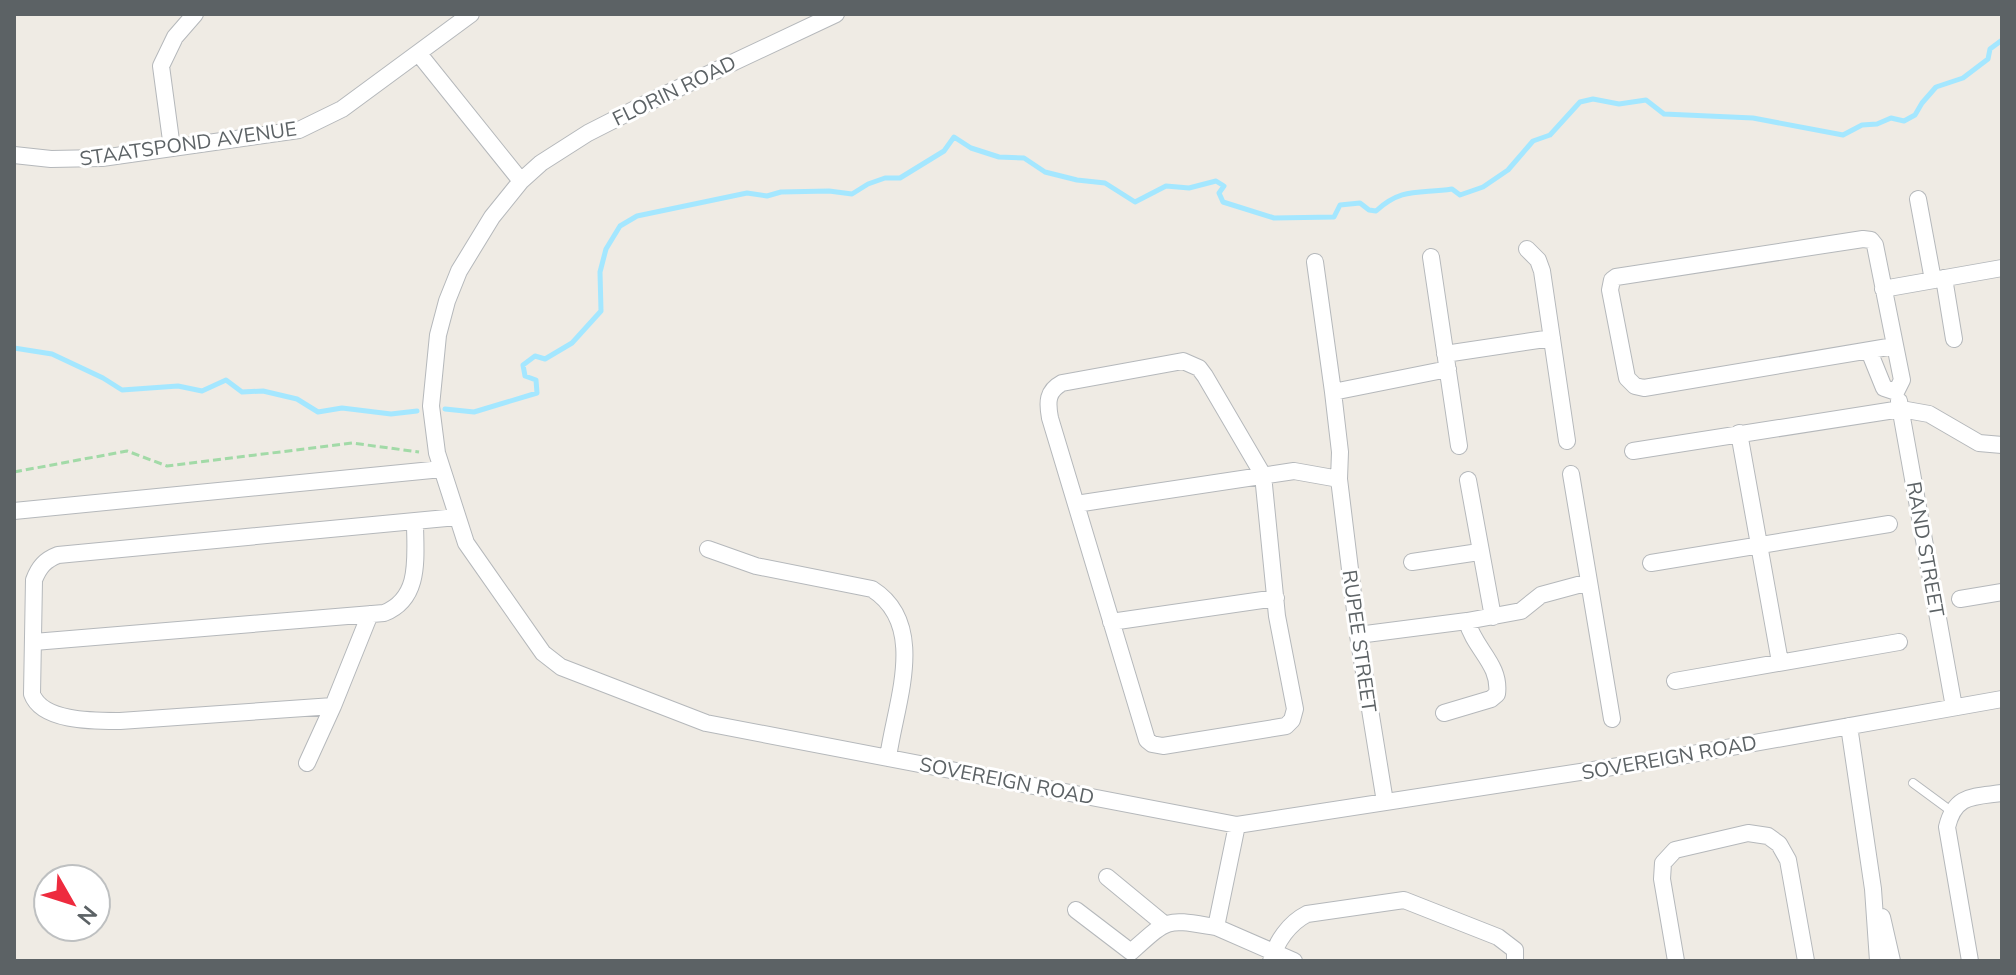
<svg xmlns="http://www.w3.org/2000/svg" width="2016" height="975" font-family="Mulish,sans-serif">
  <style>
    .lines { fill: none; stroke-linecap: round; stroke-linejoin: round }
    .stream { stroke: #a4e7ff; stroke-width: 5 }
    .lane-casing { stroke: #b5b8bb; stroke-width: 10 }
    .street-casing { stroke: #b5b8bb; stroke-width: 18 }
    .path { stroke: #a2daa7; stroke-width: 3; stroke-dasharray: 8 4; stroke-linecap: butt }
    .lane { stroke: #fff; stroke-width: 8 }
    .street { stroke: #fff; stroke-width: 16 }
    .labels { text-anchor: middle; dominant-baseline: central; stroke-width: 6; stroke-linejoin: round; paint-order: stroke }
    .street-label { font-size: 20px; fill: #5c6265; stroke: #fff }
  </style>
  <rect width="100%" height="100%" fill="#efebe4"/>
  <g class="lines">
    <path class="stream" d="M14 348 52 354 103 378 122 390 178 386 202 391 226 380 242 392 263 391 297 399 318 412 342 408 391 414 417 411
      M445 409 474 412 537 393 536 380 525 376 523 365 535 356 545 359 572 343 601 311 600 272 606 249 620 226 637 216 747 193 767 196 781 192 829 191 852 194 868 184 885 178H900L944 151 954 137 971 148 999 157 1024 158 1045 172 1077 180 1105 183 1135 202 1166 186 1189 188 1216 181 1224 186 1219 193 1223 202 1274 218 1334 217 1340 205 1360 203 1369 210 1376 211C1402 187 1419 194 1452 189L1460 195 1483 187 1508 170 1533 141 1550 135 1580 102 1593 99 1619 104 1646 100 1664 114 1753 118 1843 135 1862 125 1877 124 1891 118 1904 121 1915 115 1922 103 1936 87 1963 78 1988 59 1990 49 2002 40"/>
    <g class="lane-casing">
      <path id="lane" d="M1913 783 1951 811"/>
    </g>
    <g class="street-casing">
      <path id="street" d="M836 14 647 103 588 133 541 163 521 181 492 217 459 271 447 301 438 335 431 406 437 453 466 543 543 653 561 667 706 723 1237 825 1664 759 2002 699
        M419 54 521 181
        M172 148 161 66 175 37 195 14
        M14 155 51 159 102 158 299 130 342 109 471 14
        M1918 199 1933 280
        M1527 249 1538 260 1542 271 1567 441
        M1431 257 1459 446
        M1315 262 1333 392 1340 452 1339 479 1358 635 1385 802
        M1944 278 1954 339
        M1883 289 2002 268
        M1894 346 1644 388 1635 386 1627 378 1610 290 1612 280 1616 277 1863 239 1871 240 1875 245 1902 380 1896 392
        M1869 351 1884 388 1896 392
        M1445 354 1552 338
        M1183 361 1199 368 1205 376 1263 475 1277 616 1295 709 1292 720 1286 726 1163 746 1152 744 1147 740 1050 418C1047 402 1047 391 1062 383Z
        M1333 392 1448 369
        M1899 401 1954 707
        M1739 433 1780 662
        M1633 451 1901 409 1929 414 1979 443 2002 445
        M1571 474 1612 719
        M1468 480 1493 617
        M1076 504 1294 471 1339 479
        M14 511 442 469
        M708 549 756 566 872 589C929 625 895 704 888 758
        M1412 562 1479 552
        M1651 563 1889 524
        M1960 599 2002 592
        M1111 622 1276 598
        M1358 635 1467 621 1521 611 1541 595 1589 582
        M34 642 384 613C422 598 415 556 415 521
        M1675 681 1899 642
        M333 706 120 721C95 721 42 722 32 694L34 580C39 567 45 560 58 555L457 517
        M1444 713 1491 699 1497 694C1501 664 1474 649 1467 621
        M1849 726 1873 889 1878 961
        M307 763 333 706 370 614
        M1237 825 1216 927 1294 961
        M1107 877 1164 924
        M1076 910 1131 952C1170 917 1165 919 1216 927
        M1882 917 1892 961
        M1271 961C1276 942 1289 923 1307 914L1404 900 1498 937 1515 950V961
        M1676 961 1662 879 1663 863 1675 850 1748 833 1768 836 1779 844 1788 860 1806 961
        M1970 961 1947 827C1955 794 1973 797 2002 793"/>
    </g>
    <path class="path" d="M14 472 127 451 167 466 352 443 419 452"/>
    <use href="#lane" class="lane"/>
    <use href="#street" class="street"/>
  </g>
  <g class="labels">
    <g class="street-label">
      <text transform="translate(674 90) rotate(-26)">FLORIN ROAD</text>
      <text transform="translate(188 143) rotate(-8)">STAATSPOND AVENUE</text>
      <text transform="translate(1926 549) rotate(80)">RAND STREET</text>
      <text transform="translate(1360 641) rotate(82)">RUPEE STREET</text>
      <text transform="translate(1669 757) rotate(-10)">SOVEREIGN ROAD</text>
      <text transform="translate(1007 780) rotate(11)">SOVEREIGN ROAD</text>
    </g>
  </g>
  <rect width="2016" height="975" fill="none" stroke="#5c6265" stroke-width="32"/>
  <g transform="translate(72 903) rotate(129)"><circle r="38" fill="#ffffff" stroke="#bec0c1" stroke-width="2"/>
  <path d="M0-6L14 30L0 20L-14 30Z" fill="#ee2b3e"/>
  <text y="-12" font-size="22" font-weight="bold" text-anchor="middle" fill="#5c6265">N</text>
  </g>
</svg>
